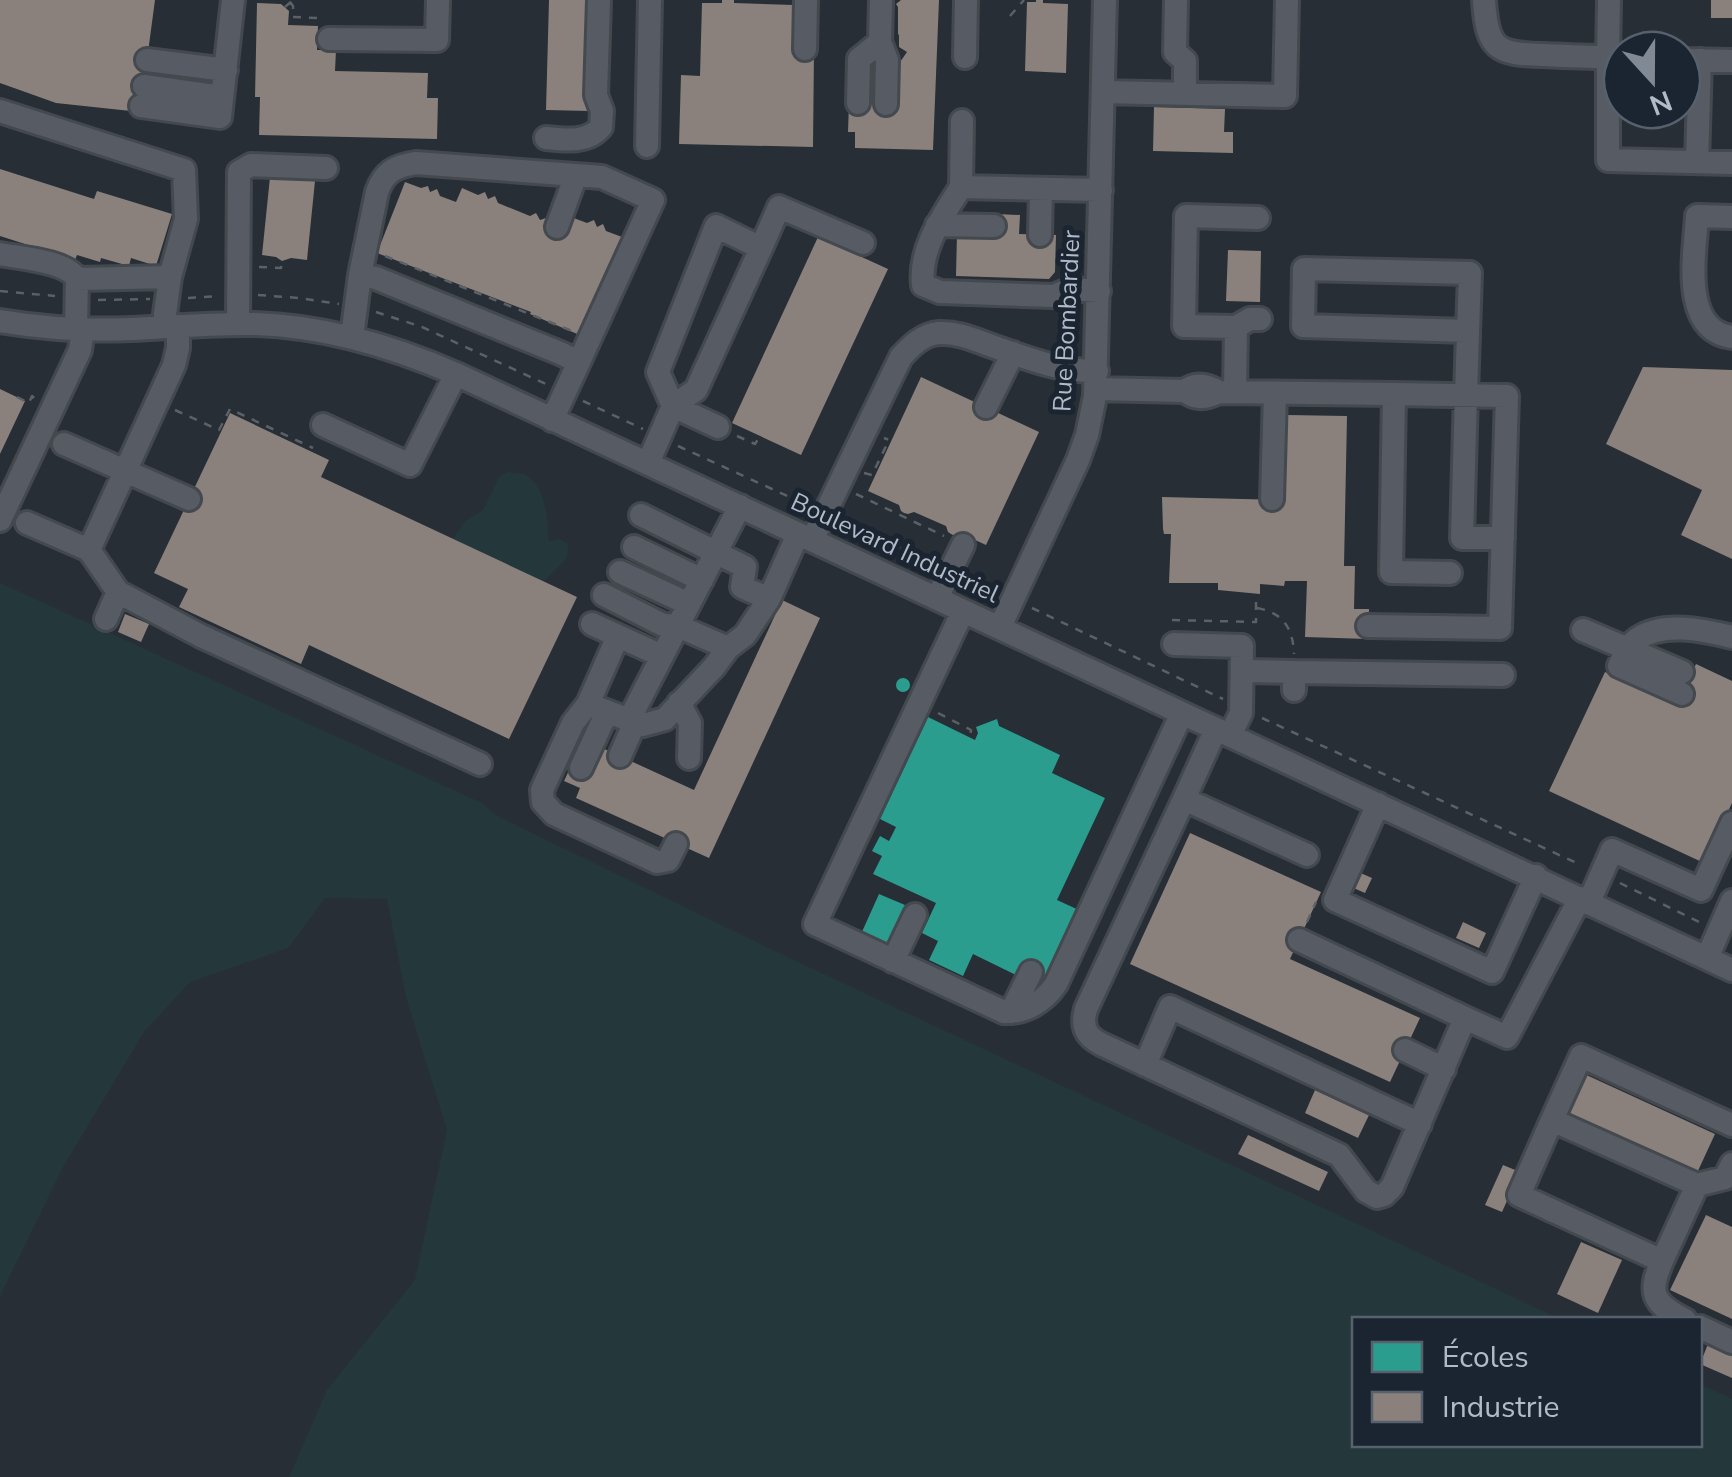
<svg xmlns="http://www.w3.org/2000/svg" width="1732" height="1477" font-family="'Nunito Sans',sans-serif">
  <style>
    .green { fill: #24383c }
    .schools { fill: #2a9d8f }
    .industry { fill: #8a817c }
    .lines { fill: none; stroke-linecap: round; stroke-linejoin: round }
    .minor-casing { stroke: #44494f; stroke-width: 28 }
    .path { stroke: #5b6167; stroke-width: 2.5; stroke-dasharray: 8 8; stroke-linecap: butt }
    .minor { stroke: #575c64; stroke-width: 22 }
    .labels { text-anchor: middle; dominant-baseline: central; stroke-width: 10; stroke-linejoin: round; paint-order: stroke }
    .street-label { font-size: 25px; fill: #b1bac8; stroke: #1b2431 }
  </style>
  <rect width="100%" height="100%" fill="#272e36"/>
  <path class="green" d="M508 472C510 472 523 474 524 474 547 486 547 520 549 541L560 539 568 544 567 558 543 582 453 539 465 521 483 510 499 477Z
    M0 583 482 803 495 815 781 954 1560 1319 1354 1320V1444H1700V1384L1732 1399V1477H289L327 1390 415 1280 447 1130 406 997 387 899 325 898 288 948 190 982 144 1032 63 1167 0 1296Z"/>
  <path class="schools" d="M896 685a7 7 0 1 1 14 0a7 7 0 1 1-14 0Z
    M928 717 975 740 978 733 976 727 997 719 999 726 1060 755 1052 773 1105 798 1057 900 1081 911 1048 980 1026 969 1022 978 973 954 963 976 929 960 938 941 922 933 936 903 873 874 882 856 872 851 880 836 889 841 896 827 880 819Z
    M879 894 905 905 886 946 861 934Z"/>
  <path class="industry" d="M0 0H155L140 112 56 103 0 83Z
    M549 0H592L589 111 546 110Z
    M722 0H734V3L794 5 793 49 814 50 813 147 679 144 681 75 700 76 702 3H722Z
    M901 0H939L933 150 855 148V132H848L849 103 897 104 898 65 907 52 899 47V34L898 35V7L896 4Z
    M1036 0H1043V3L1068 4 1066 73 1025 71 1027 2H1036Z
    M1711 0H1732V18H1711Z
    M257 3 281 4 289 11 288 25 318 26 317 50H336L335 71 428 73 427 98H438L437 139 259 135 260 97H255Z
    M1154 107 1225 109 1224 132H1233V153L1153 151Z
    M0 169 94 199 97 191 172 214 156 266 131 258 129 266 101 258 100 262 77 255 75 260 0 236Z
    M270 177 315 181 307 260 291 258 282 261 276 257 262 255Z
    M405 182 421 188 428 186 430 192 437 189 440 196 456 202 462 188 478 195 485 192 488 199 495 196 498 203 530 216 536 213 540 220 546 218 549 223 571 217 587 223 594 220 597 227 603 224 606 231 622 237 582 336 530 314 531 312 377 253Z
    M995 214 1020 215 1019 234 1056 235 1055 272 1049 279 956 276 957 234 994 235Z
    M818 237 888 269 801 455 732 423Z
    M1228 250 1261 251 1260 302 1226 301Z
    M1643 367 1732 370V559L1681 535 1702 490 1606 444Z
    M921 377 1039 432 986 545 962 534 955 536 951 534 948 532 946 526 914 512 908 514 904 513 901 511 899 505 868 491Z
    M0 389 25 401 0 454Z
    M230 413 329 460 321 477 577 597 509 739 309 645 301 664 179 607 188 589 154 573Z
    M1287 415 1347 416 1344 566H1355L1354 609H1369L1368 639 1305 637 1307 581H1285L1284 586 1260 584V594L1218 590V583H1169L1171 534H1164L1163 529 1162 497 1285 500Z
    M782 600 820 618 709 858 576 798 580 788 564 781 572 764 600 747 694 790Z
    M125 614 149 624 141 642 118 632Z
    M1696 664 1732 681V803L1704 863 1549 791 1605 672 1677 705Z
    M1190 833 1321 892 1290 959 1420 1018 1390 1082 1130 964Z
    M1356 871 1372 878 1365 893 1349 886Z
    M1463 922 1486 933 1479 948 1456 938Z
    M1582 1073 1715 1134 1697 1173 1564 1112Z
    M1315 1090 1369 1115 1358 1138 1305 1113Z
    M1248 1135 1328 1172 1319 1191 1238 1154Z
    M1503 1165 1520 1172 1502 1212 1485 1205Z
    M1706 1215 1732 1227V1319L1670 1290Z
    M1581 1242 1622 1260 1598 1313 1557 1294Z
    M1708 1344 1732 1355V1378L1700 1364Z"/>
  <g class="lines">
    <g class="minor-casing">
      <path id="minor" d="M881 0 880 42 887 60 886 104
        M1176 0 1175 52 1185 61V94
        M1484 0C1487 49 1496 54 1543 55 1565 56 1587 57 1608 57L1609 0
        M329 39 437 40 438 0
        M805 49 806 0
        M965 57 966 0
        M1622 58 1608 57V160L1732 163
        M147 60 226 70
        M1682 60 1732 61
        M144 86 222 97
        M1103 92 1285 96 1287 0
        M858 103 859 59 880 42
        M141 106 220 117 233 0
        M0 111 184 170 186 219 170 277
        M962 121 961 187 1101 190
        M546 138C566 140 588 143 601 127L602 111 596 95 599 0
        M647 146 650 0
        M1697 162 1700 60
        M961 187C942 217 919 249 923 285L940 292 1054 296 1070 289 1099 291
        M1732 217 1697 216C1695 253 1680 330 1732 337
        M937 225 994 226
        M716 226 761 248 696 390 673 406 658 372Z
        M557 227 576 175
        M1040 235 1041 189
        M761 248 779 207 863 243
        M0 254C21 258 67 261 77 279
        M360 275 377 192C384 172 395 166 416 163L602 177 653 200 579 362
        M0 321C43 328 87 331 131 329 172 327 213 323 255 324 325 326 392 346 456 374L1732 970
        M238 324 239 172 251 165 326 168
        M178 326V348L174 365 89 550 118 592 201 636 480 764
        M1236 327 1250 319H1260
        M76 329 77 279 170 277 165 314 166 327
        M1468 331 1303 326 1304 269 1470 273C1467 361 1464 450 1462 538H1503
        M352 337 360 275 376 278 560 353 579 362 552 420
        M1096 389 1185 391C1196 382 1207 385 1219 392 1206 398 1196 400 1185 391
        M1219 392 1394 394 1391 572 1450 573
        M1235 392 1236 327 1184 326 1186 216 1258 218
        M986 407 1013 353
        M323 425 410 465 456 374
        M64 444 189 499
        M648 463 673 406 718 427
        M1272 499 1275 393
        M740 506 629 720 643 725 665 719 714 667 728 648 745 635 769 599
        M641 515 745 567 742 587 769 599 798 534
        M0 520 80 350 83 329
        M27 523 89 550
        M812 540 901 357C911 346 923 334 939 333 958 332 975 340 992 346 1026 358 1061 372 1097 371
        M634 547 702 580
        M620 572 689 604
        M604 595 663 625 678 626 728 648
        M937 598 963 545
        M963 611 815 924 1004 1012C1025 1013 1044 1002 1056 984L1182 713
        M106 619 118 592
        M592 624 618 636
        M1368 626 1500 628 1507 396 1394 394
        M1000 627 1078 460 1087 435 1095 396 1105 0
        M1583 630 1682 672
        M1174 644 1242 646 1241 713 1230 735
        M1242 671 1294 672V690
        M1294 672 1503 675
        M1682 694 1619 666C1624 656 1628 646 1637 639 1663 621 1704 630 1732 637
        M679 703 690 723 689 758
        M588 704 573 723 542 790 543 802 554 814 657 862 668 860 676 844
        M629 720 588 704 618 636 662 656
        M1216 729 1184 799 1307 855
        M620 756 635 722
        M581 768 607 712
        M1184 799 1086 1009C1081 1027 1086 1036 1101 1044L1339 1155 1366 1191 1377 1197 1384 1195 1392 1187 1465 1018 1507 1037 1580 898
        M1378 804 1335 900 1492 972 1536 876
        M1589 902 1612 850 1701 890 1732 823
        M1299 940 1465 1018
        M1707 958 1732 901
        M893 961 915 915
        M1011 1012 1031 972
        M1405 1050 1444 1069
        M1145 1065 1170 1007 1420 1124
        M1552 1120 1519 1195 1662 1261 1697 1185
        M1732 1125 1581 1056 1552 1120 1697 1185 1725 1178 1732 1164
        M1662 1261C1648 1293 1652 1303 1685 1320
        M1700 1327 1732 1342"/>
    </g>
    <path class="path" d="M290 2 293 6V17L317 18V21
      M285 7 293 0
      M1010 16 1024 0
      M385 256 572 331
      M259 267 281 268 282 261
      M0 291 55 296
      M258 295 299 298 339 304
      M188 298 220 296
      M98 300 150 299
      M376 312 422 327 548 385
      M17 397 29 403 32 396 34 398
      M583 401 643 429
      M175 410 219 430 230 409 313 448
      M737 436 755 444 760 436
      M678 446 807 505
      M864 473 872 475 889 440 884 438
      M856 494 944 536
      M842 519 934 564
      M968 578 998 591
      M1032 608 1223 699
      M1257 608C1284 613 1293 629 1294 654
      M1172 620 1256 622V594
      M938 713 971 730 970 737
      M1262 718 1581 865
      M1620 883 1703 924
      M1307 922 1316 902"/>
    <use href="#minor" class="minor"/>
  </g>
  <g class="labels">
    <g class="street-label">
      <text transform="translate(1067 321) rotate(-87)">Rue Bombardier</text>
      <text transform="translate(895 548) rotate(25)">Boulevard Industriel</text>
    </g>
  </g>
  <rect x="1352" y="1317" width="350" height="130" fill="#1b2431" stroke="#57606d" stroke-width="2.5"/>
  <rect x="1372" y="1342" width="50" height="30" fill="#2a9d8f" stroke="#57606d" stroke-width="2.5"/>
  <text x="1442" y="1367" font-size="30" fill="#b1bac8">Écoles</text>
  <rect x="1372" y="1392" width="50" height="30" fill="#8a817c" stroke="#57606d" stroke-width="2.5"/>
  <text x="1442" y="1417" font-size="30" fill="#b1bac8">Industrie</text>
  <g transform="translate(1652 80) rotate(159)"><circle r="48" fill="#1b2431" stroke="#57606d" stroke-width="2.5"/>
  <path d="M0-8L18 38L0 25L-18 38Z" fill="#818995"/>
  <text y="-15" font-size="28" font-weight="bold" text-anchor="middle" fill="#b1bac8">N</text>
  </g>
</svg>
